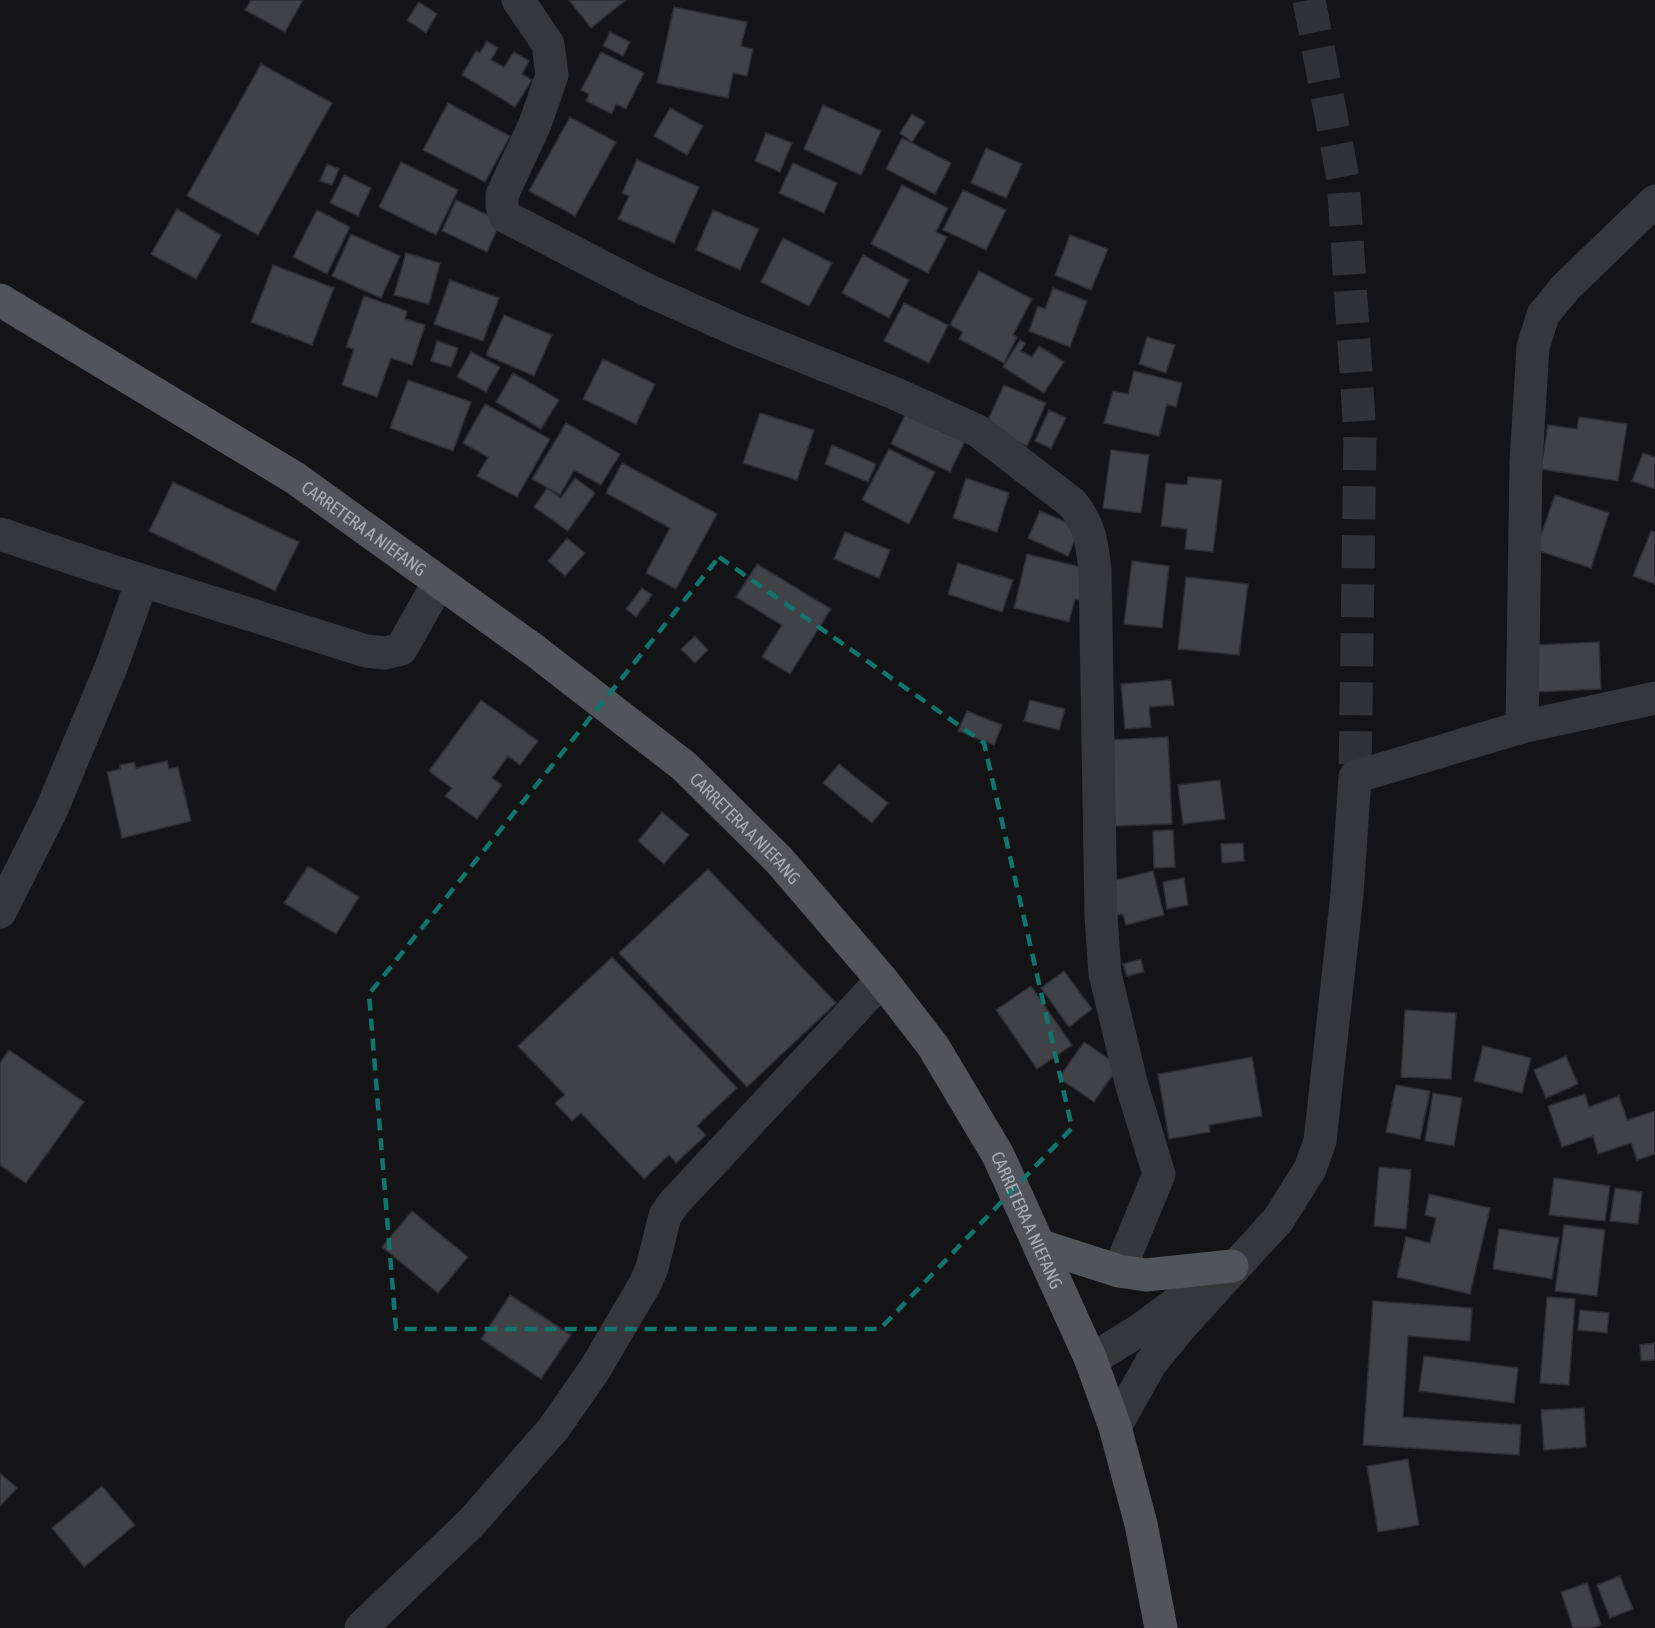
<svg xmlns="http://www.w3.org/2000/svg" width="1655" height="1628" font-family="'Asap Condensed',sans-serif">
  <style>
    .building { fill: #404246; stroke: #2e2e32; stroke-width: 1.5 }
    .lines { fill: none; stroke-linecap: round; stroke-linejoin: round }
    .minor-tunnel { stroke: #313236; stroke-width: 33; stroke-dasharray: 33 16; stroke-linecap: butt }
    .minor { stroke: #35373b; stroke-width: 33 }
    .major { stroke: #51545a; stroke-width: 33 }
    .marked { fill: none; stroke: #0f766e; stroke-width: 4.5; stroke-dasharray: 12 8; stroke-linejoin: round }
    .labels { text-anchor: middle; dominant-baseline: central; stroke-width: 6; stroke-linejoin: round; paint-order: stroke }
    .street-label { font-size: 18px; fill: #a6acb6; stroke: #0f0f11 }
  </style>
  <rect width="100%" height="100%" fill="#141416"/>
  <path class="building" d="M251 0H303L285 32 245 10Z
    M569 0H626L591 28Z
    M419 2 437 14 426 33 407 20Z
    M674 7 747 22 741 46 753 49 747 76 733 73 728 98 657 83Z
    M610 32 630 42 623 56 603 46Z
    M487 41 498 48 491 60 504 67 514 52 529 61 522 74 532 80 515 107 462 75 476 51 480 53Z
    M601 52 644 73 626 109 616 104 612 114 586 101 589 94 581 90Z
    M261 64 332 103 258 235 187 196Z
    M448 103 510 136 485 182 423 150Z
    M823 105 881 131 861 175 804 149Z
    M670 108 703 126 687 155 654 136Z
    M912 114 925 122 912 142 900 133Z
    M570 117 616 142 575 216 529 191Z
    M766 133 792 143 780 172 755 161Z
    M902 138 951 163 935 194 886 169Z
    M986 148 1022 164 1006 198 971 183Z
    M637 160 699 187 674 243 618 219 629 196 622 193Z
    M401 162 458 190 436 235 379 207Z
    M793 163 837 183 824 213 779 193Z
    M327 164 339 169 332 185 320 181Z
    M344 175 371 188 358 216 330 203Z
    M902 185 948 208 936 232 947 237 928 273 871 244Z
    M963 190 1006 210 986 250 943 230Z
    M456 200 501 221 487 252 442 231Z
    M177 209 221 235 196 279 151 254Z
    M317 210 350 227 327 274 293 257Z
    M713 210 759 229 740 270 696 250Z
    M351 234 400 256 381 298 332 276Z
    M1070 235 1108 249 1091 290 1055 275Z
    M783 238 832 263 809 306 761 282Z
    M406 253 440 263 429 304 394 295Z
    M863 255 909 280 889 318 842 293Z
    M273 265 334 288 312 345 251 322Z
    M979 271 1032 299 1013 335 1017 337 1004 363 959 339 963 332 950 325Z
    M450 280 499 298 483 341 434 324Z
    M1053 288 1087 301 1070 347 1029 331 1038 306 1045 309Z
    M364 296 407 311 405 319 425 325 412 365 391 358 377 397 342 385 354 349 346 347Z
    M904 303 948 325 929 363 884 341Z
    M504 315 552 335 534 376 486 355Z
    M1147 337 1175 345 1166 373 1139 364Z
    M1020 340 1025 343 1021 351 1032 357 1039 346 1064 362 1044 393 1003 367Z
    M437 341 458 348 451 367 431 361Z
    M471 352 500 367 486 392 457 377Z
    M603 359 655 384 636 424 583 399Z
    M1134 371 1182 383 1176 407 1167 404 1159 436 1104 423 1113 391 1128 394Z
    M513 373 559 400 541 429 496 402Z
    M408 380 471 402 453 451 390 428Z
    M1004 385 1046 403 1027 446 985 427Z
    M485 404 550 439 517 497 477 476 488 457 463 443Z
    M909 407 968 435 950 472 891 444Z
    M1049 410 1066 418 1051 448 1035 441Z
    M760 413 814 430 797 480 743 463Z
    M1579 417 1627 424 1618 481 1541 469 1548 425 1577 429Z
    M566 423 620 454 601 485 574 470 560 495 532 479Z
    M832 445 876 464 868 482 825 464Z
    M889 449 935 472 909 524 862 500Z
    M1111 450 1149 455 1141 513 1103 508Z
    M1643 453 1655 457V489L1632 481Z
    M622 463 717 514 676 589 646 573 670 528 606 493Z
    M1188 477 1222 480 1213 552 1185 549 1187 529 1161 526 1166 483 1187 485Z
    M575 478 595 493 568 531 534 507 547 488 561 498Z
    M966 478 1009 493 997 532 953 518Z
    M173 482 299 542 275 591 149 531Z
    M1555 495 1609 513 1591 568 1536 550Z
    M1040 511 1080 528 1068 556 1028 538Z
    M1651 531 1655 532V584L1633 576Z
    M845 532 890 550 879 578 834 559Z
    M567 538 585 553 565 576 548 561Z
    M1027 554 1093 570 1085 601 1075 599 1069 622 1014 608Z
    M1132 561 1169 566 1162 628 1124 624Z
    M958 563 1013 580 1002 612 948 594Z
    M757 564 831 609 790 674 762 657 782 625 736 597Z
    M1186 577 1248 584 1239 655 1178 649Z
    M642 588 652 595 636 617 626 609Z
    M695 636 708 650 695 663 681 649Z
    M1599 642 1601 689 1536 692 1534 645Z
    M1171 680 1174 705 1149 707 1151 727 1125 729 1121 684Z
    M481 700 538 741 520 765 508 756 492 778 502 785 477 819 445 796 452 788 429 771Z
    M1030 700 1065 709 1059 730 1024 721Z
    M967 711 1002 725 994 745 958 731Z
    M1168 737 1172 824 1115 826 1110 740Z
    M167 761 169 769 178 767 191 821 122 838 107 772 120 769V765L134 762 136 768Z
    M839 764 888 803 872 823 823 783Z
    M1220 780 1225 819 1183 824 1178 785Z
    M662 812 689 835 664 864 638 841Z
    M1173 830 1175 867 1154 868 1153 831Z
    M1243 843 1244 861 1222 863 1221 844Z
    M308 866 359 897 336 934 284 903Z
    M708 869 836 1003 747 1087 619 953Z
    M1153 871 1164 915 1126 925 1123 914 1116 915 1108 882Z
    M1184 878 1188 905 1167 909 1163 882Z
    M612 957 737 1088 697 1126 706 1135 676 1163 669 1155 644 1179 581 1113 572 1121 555 1103 565 1095 518 1046Z
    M1141 959 1144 972 1127 976 1123 964Z
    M1064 971 1092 1009 1069 1027 1041 988Z
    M1031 986 1072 1045 1037 1069 996 1010Z
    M1405 1010 1456 1013 1451 1079 1401 1077Z
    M1084 1042 1119 1066 1094 1102 1059 1078Z
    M1483 1046 1531 1058 1522 1093 1474 1081Z
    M9 1050 84 1102 26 1183 0 1165V1063Z
    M1566 1056 1578 1084 1546 1098 1534 1070Z
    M1252 1057 1262 1116 1209 1125 1210 1132 1169 1139 1158 1074Z
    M1396 1085 1430 1091 1420 1139 1386 1132Z
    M1433 1093 1462 1098 1454 1146 1425 1141Z
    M1585 1094 1589 1107 1619 1096 1627 1120 1655 1111V1154L1637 1160 1631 1143 1598 1154 1593 1136 1562 1147 1548 1106Z
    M1379 1167 1411 1170 1406 1229 1374 1226Z
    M1554 1178 1610 1186 1605 1221 1549 1215Z
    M1615 1188 1642 1192 1638 1224 1610 1221Z
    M1429 1194 1490 1208 1470 1294 1397 1277 1406 1237 1430 1243 1436 1218 1425 1215Z
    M412 1211 468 1257 438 1293 382 1247Z
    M1564 1225 1605 1230 1597 1296 1555 1291Z
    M1499 1229 1559 1238 1552 1279 1493 1269Z
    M510 1295 571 1335 541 1379 481 1339Z
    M1547 1297 1575 1299 1569 1385 1540 1383Z
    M1373 1301 1472 1308 1470 1341 1408 1336 1403 1417 1521 1425 1519 1455 1363 1445Z
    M1580 1310 1609 1313 1607 1333 1578 1330Z
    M1655 1343V1360L1641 1361 1640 1345Z
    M1424 1356 1518 1368 1514 1403 1419 1391Z
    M1584 1408 1586 1447 1544 1450 1541 1410Z
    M1408 1459 1419 1525 1378 1532 1367 1466Z
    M0 1473 17 1488 0 1506Z
    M102 1486 135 1525 84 1567 52 1528Z
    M1620 1576 1633 1609 1610 1618 1597 1585Z
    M1587 1583 1601 1625 1592 1628H1573L1561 1592Z"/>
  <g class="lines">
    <path class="minor-tunnel" d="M1309 0 1343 179 1360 433 1355 777"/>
    <path class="minor" d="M518 0 548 44 552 75 535 124 502 195V206L506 217 645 289 739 331 896 394 978 431 1072 503C1090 525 1092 543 1095 570L1101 916 1105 974 1132 1086 1159 1174 1119 1271
      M0 534 96 566 366 651 385 653 401 649 439 582
      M1522 727 1526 462 1533 347 1543 315 1565 288 1655 201
      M0 912 51 811 112 665 142 581
      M1091 1360 1138 1331 1197 1288
      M1115 1427 1151 1363 1181 1326 1278 1220 1310 1169 1320 1141 1347 894 1355 777 1522 727 1655 698
      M361 1628 471 1523 554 1428 595 1369 645 1284 652 1268 665 1216 673 1204 882 980"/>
    <g class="major">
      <path id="s1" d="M0 300 295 478 534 650 684 766 779 860 882 980 933 1046 998 1155 1091 1360 1115 1427 1141 1524 1161 1628"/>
      <path d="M1041 1246 1119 1271 1146 1275 1232 1266"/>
    </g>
  </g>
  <path class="marked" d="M719 557 984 743 1072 1128 880 1329H396L369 994Z"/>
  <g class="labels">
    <g class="street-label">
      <text stroke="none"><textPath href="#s1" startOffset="430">CARRETERA A NIEFANG</textPath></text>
      <text stroke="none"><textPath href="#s1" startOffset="916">CARRETERA A NIEFANG</textPath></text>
      <text stroke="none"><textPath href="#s1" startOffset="1402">CARRETERA A NIEFANG</textPath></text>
    </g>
  </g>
</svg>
